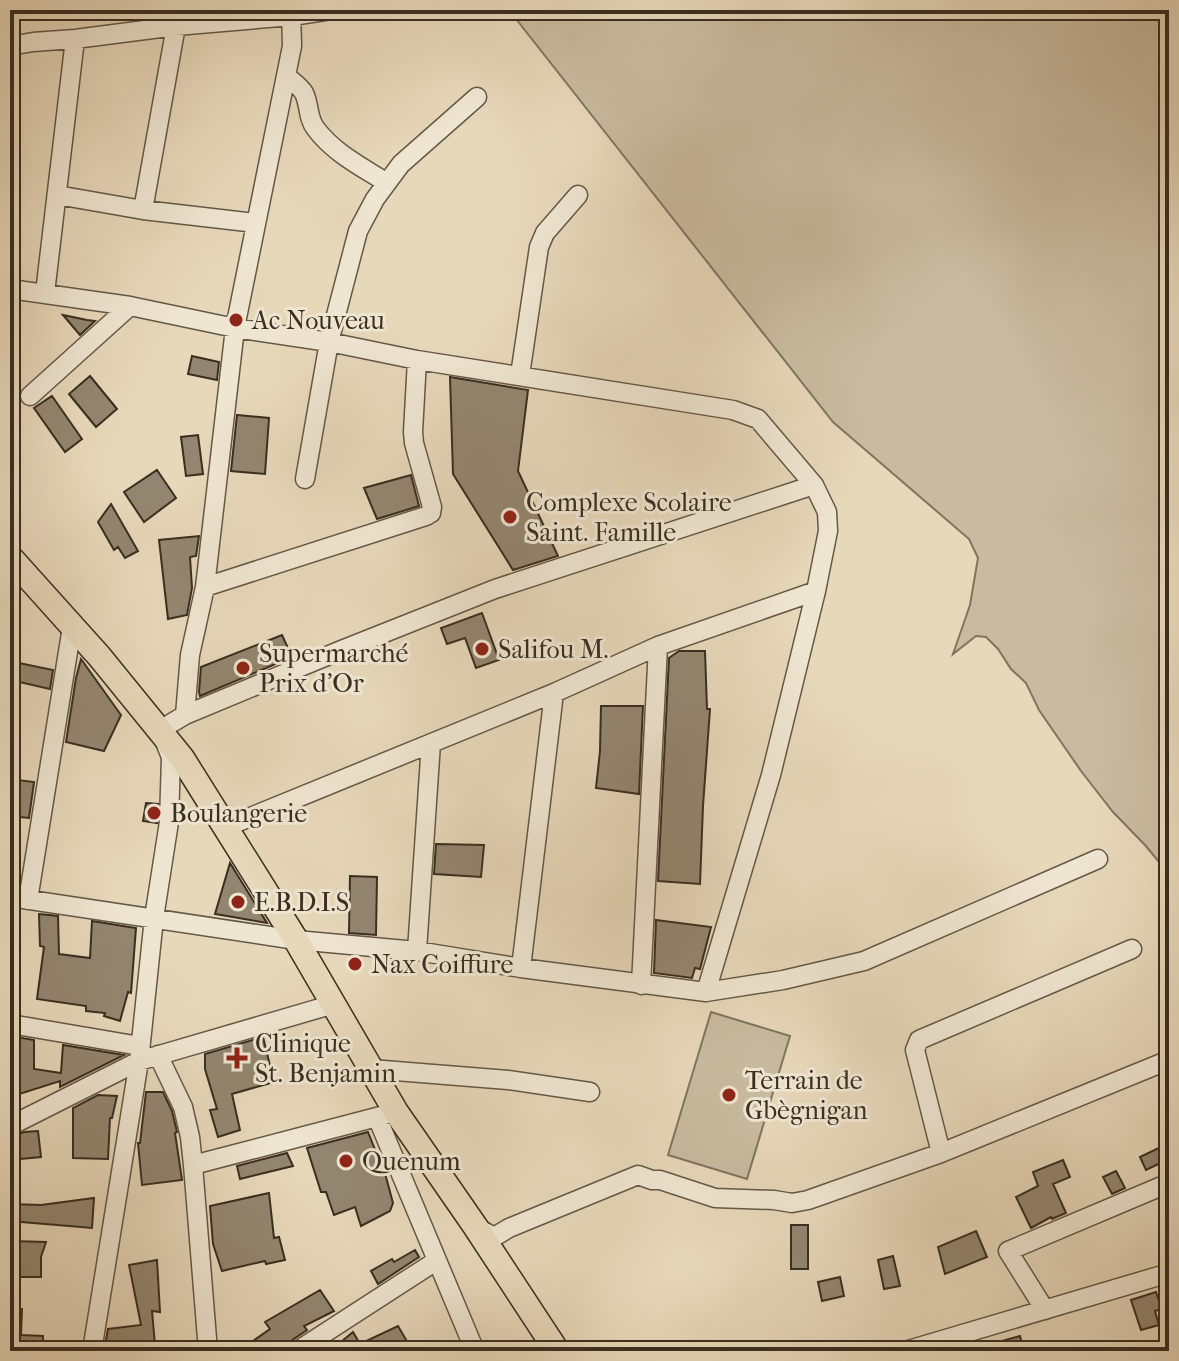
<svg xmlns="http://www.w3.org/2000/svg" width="1179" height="1361" font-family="'IM FELL French Canon',serif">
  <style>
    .green { fill: #c9bba0; stroke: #817460; stroke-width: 2 }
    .building { fill: #938670; stroke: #392e20; stroke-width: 2 }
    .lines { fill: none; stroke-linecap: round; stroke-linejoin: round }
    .minor-casing { stroke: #645846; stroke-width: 21 }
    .major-casing { stroke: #392e20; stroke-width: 27 }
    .minor { stroke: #efe6d2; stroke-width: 18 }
    .major { stroke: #e7d8ba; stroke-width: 24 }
    .poi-dot { fill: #8f2418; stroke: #efe6d2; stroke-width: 3 }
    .labels { text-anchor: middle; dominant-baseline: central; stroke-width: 6; stroke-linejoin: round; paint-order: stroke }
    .poi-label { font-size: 26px; fill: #392e20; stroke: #efe6d2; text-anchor: start }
  </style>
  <rect width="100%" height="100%" fill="#e7d8ba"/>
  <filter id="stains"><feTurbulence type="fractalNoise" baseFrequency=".0025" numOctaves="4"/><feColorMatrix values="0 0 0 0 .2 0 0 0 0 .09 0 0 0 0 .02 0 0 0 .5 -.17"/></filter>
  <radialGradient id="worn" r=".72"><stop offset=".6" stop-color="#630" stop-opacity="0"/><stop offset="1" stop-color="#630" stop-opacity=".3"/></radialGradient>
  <path class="green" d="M509 10H1169V874L1145 845 1113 812 1081 771 1039 710 1026 683 1011 669 998 649 986 637 976 636 953 654 970 605 978 558 969 539 833 422Z
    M711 1012 790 1036 747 1179 668 1155Z"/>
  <path class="building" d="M63 315 87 320 95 321 80 335Z
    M192 356 219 362 217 380 188 374Z
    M90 376 117 409 96 427 69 394Z
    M450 377 528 390 518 471 558 556 513 570 453 474Z
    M52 396 82 439 65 452 34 408Z
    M237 415 269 418 265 474 231 471Z
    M198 435 203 474 186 476 181 437Z
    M157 470 176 498 144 522 124 492Z
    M411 475 419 506 377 519 364 488Z
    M111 504 138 551 125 558 118 547 114 550 98 522Z
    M199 536 196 556 190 557 192 588 187 615 168 619 159 540Z
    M482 613 499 660 476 668 465 638 447 644 441 628Z
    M282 635 292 657 200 696 199 692 201 667Z
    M679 651H705L707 709H710L703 806 700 884 658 881 669 658Z
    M81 659 121 715 104 751 66 742 76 678Z
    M19 663 53 670 50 689 15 681Z
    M601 706H643L639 794 596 788 600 751Z
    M10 779 34 782 29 818 10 816Z
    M146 803 158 804 157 823 143 821Z
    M436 844 484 845 481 877 434 874Z
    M230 863 267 923 215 914Z
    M350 876 377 877 376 935 349 933Z
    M39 914 58 916 59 954 90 958 92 921 136 928 131 993 128 992 120 1021 104 1016 105 1013 86 1011V1006L37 999 44 947 40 946Z
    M656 920 711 927 700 969 695 968 692 978 654 973Z
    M10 1036 34 1040V1069L61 1073 63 1045 124 1055 60 1087V1081L10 1097Z
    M263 1037 274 1082 232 1094 240 1130 218 1137 210 1110 217 1109 205 1069V1054Z
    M146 1092H163L172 1111 177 1132 175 1133 182 1180 142 1185 138 1143H140Z
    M98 1095 117 1096 112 1118H110L108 1159 73 1158V1108Z
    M38 1131 41 1157 10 1160V1138L24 1132Z
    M368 1132 386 1177 393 1203 390 1211 361 1226 355 1207 334 1215 326 1192H321L307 1148Z
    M1169 1143V1159L1146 1170 1140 1157Z
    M287 1153 293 1166 240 1179 237 1166Z
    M1063 1160 1070 1177 1053 1184 1066 1213 1052 1219 1051 1217 1031 1228 1016 1197 1038 1186 1033 1172Z
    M1116 1171 1125 1188 1112 1194 1103 1177Z
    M269 1193 274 1238 279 1237 285 1260 266 1264 265 1261 222 1271 213 1244 210 1206Z
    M94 1198 92 1228 10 1221V1204L41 1205Z
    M791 1225H808V1269H791Z
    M976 1231 987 1257 945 1274 938 1247Z
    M10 1241 46 1242 41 1257V1277H10Z
    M415 1250 419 1257 378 1284 371 1271 392 1259 394 1262Z
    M893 1256 900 1286 884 1289 878 1260Z
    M157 1260 160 1312 152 1311 155 1345 105 1346 108 1329 141 1325 129 1265Z
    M840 1277 844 1296 822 1301 818 1282Z
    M320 1290 334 1311 304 1326 307 1330 282 1347 279 1343 268 1351H261L253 1341 270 1329 265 1322Z
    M1156 1292 1162 1309 1155 1311 1159 1325 1141 1330 1131 1300Z
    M22 1309 21 1335 43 1336V1351H10V1310Z
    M398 1326 408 1343 391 1351H330L353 1332 360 1344Z
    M1020 1336 1024 1351H1006L1002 1341Z"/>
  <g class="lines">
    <g class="minor-casing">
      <path id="minor" d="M10 46 33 42 75 39 176 26 292 16 331 10
        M286 76C292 81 300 86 304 93 310 105 307 118 316 129 334 153 362 167 387 183
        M57 195 143 210 256 223
        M143 210 176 26
        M10 289 130 306 235 328 329 342 417 360 733 410 758 419 814 485 827 512 828 531 816 591 771 775 706 992
        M45 293 75 39
        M520 375 539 247 545 233 578 195
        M30 396 130 306
        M305 479 329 342 358 231 375 199 401 164 477 97
        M205 587 426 516 431 513 432 507 414 443 413 432 417 360
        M185 715 190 655 205 587 235 328 292 46 291 10
        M226 827 554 693 658 646 816 591
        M10 897 296 940 417 951 521 968 706 992 783 980 864 961 1098 859
        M28 900 72 627
        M417 951 431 743
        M521 968 554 693
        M641 985 658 646
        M334 1004 139 1061 154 918 169 822 171 757 160 730 185 715 339 651 495 589 814 485
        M10 1024 140 1046
        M158 1055 183 1107 190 1137 193 1165 396 1112
        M371 1069 508 1080 590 1092
        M377 1117 475 1351
        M10 1126 139 1061 92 1351
        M941 1153 915 1050 919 1040 1132 949
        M193 1165 208 1351
        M478 1228 494 1237 509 1228 638 1175 652 1180H660L715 1198 774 1200 792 1203 808 1200 941 1153 1169 1060
        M1045 1310 1008 1251 1169 1183
        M297 1351 436 1261
        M905 1351 1169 1273"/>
    </g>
    <g class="major-casing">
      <path id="major" d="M10 557 99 656 182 758 296 940 396 1112 475 1226 557 1351"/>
    </g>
    <use href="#minor" class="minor"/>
    <use href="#major" class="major"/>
  </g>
  <g class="poi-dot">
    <circle cx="236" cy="320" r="8"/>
    <circle cx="510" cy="517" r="8"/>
    <circle cx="482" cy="649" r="8"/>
    <circle cx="243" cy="668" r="8"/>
    <circle cx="154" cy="813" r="8"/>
    <circle cx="238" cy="902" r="8"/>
    <circle cx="355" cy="964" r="8"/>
    <path d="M233 1046h8v8h8v8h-8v8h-8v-8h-8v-8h8z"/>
    <circle cx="729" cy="1095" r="8"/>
    <circle cx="346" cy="1161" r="8"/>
  </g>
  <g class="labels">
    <g class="poi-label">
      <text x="252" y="320">Ac Nouveau</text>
      <text x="526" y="502">Complexe Scolaire<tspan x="526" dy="30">Saint. Famille</tspan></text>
      <text x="498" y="649">Salifou M.</text>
      <text x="259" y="653">Supermarché<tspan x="259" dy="30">Prix d'Or</tspan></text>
      <text x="170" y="813">Boulangerie</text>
      <text x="254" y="902">E.B.D.I.S</text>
      <text x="371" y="964">Nax Coiffure</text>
      <text x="255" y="1043">Clinique<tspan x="255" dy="30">St. Benjamin</tspan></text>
      <text x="745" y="1080">Terrain de<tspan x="745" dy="30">Gbègnigan</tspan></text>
      <text x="362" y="1161">Quenum</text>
    </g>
  </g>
  <rect width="1179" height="1361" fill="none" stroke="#e7d8ba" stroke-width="40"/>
  <rect x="12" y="12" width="1155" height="1337" fill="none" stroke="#392e20" stroke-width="4"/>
  <rect x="20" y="20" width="1139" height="1321" fill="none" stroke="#392e20" stroke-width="2"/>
  <rect width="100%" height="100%" filter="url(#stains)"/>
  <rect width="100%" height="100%" fill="url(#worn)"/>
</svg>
